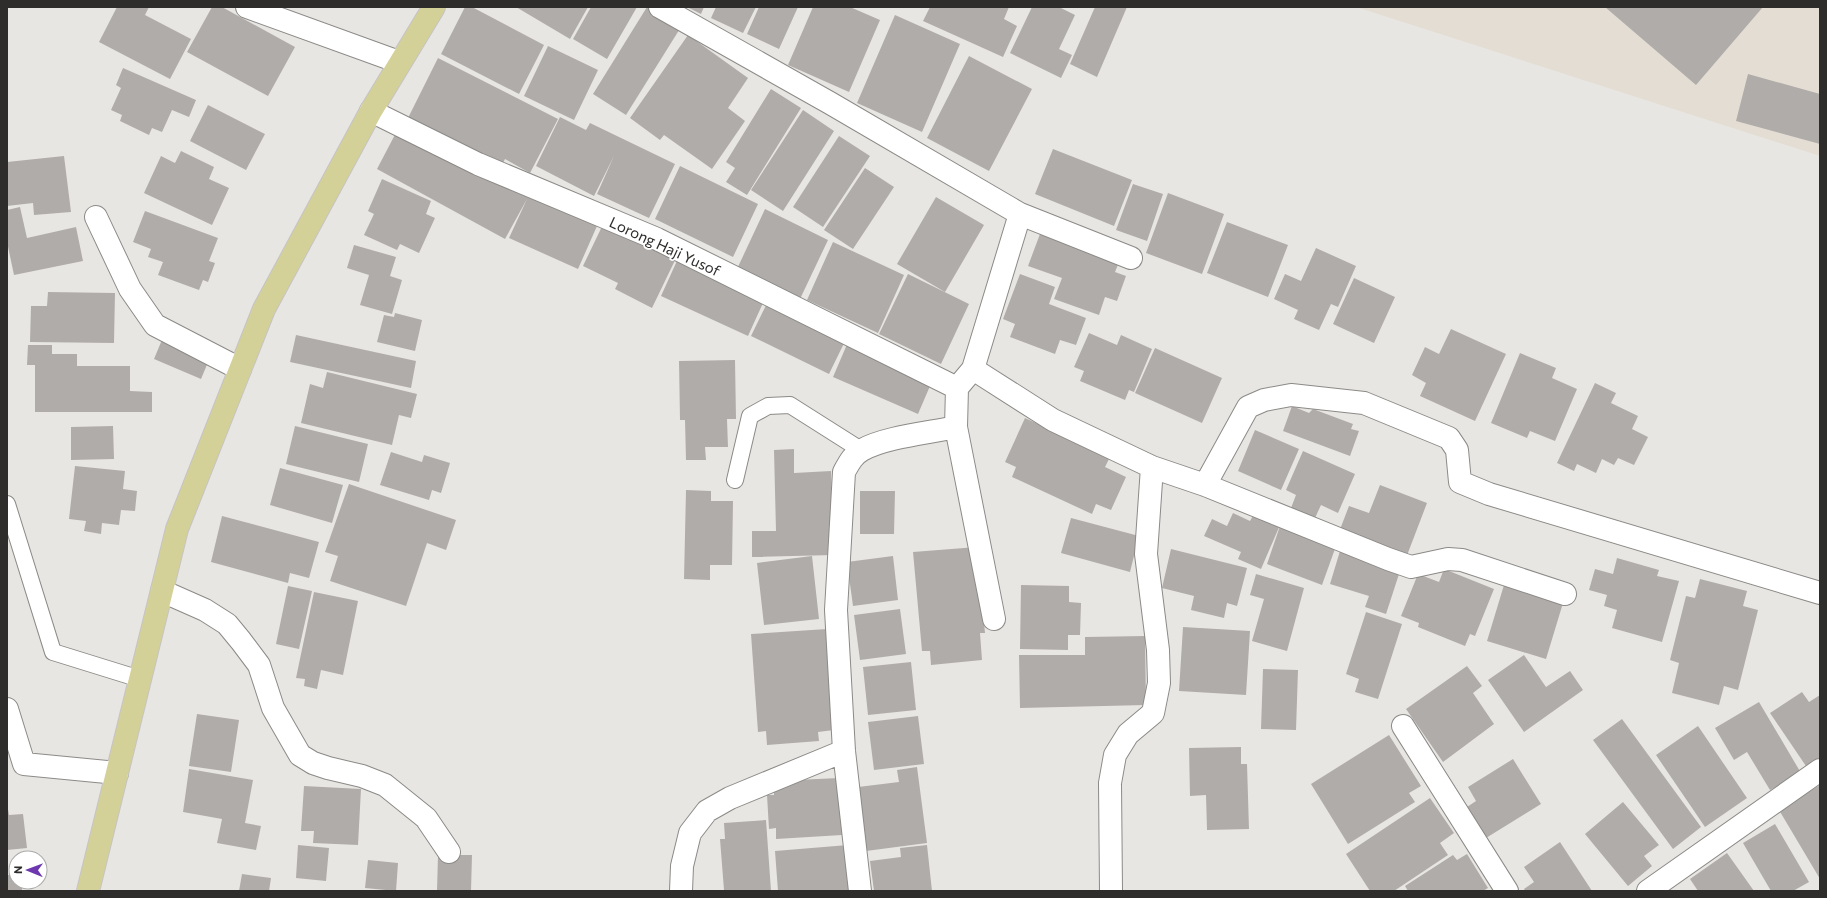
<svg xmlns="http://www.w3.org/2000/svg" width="1827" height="898" font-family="Commissioner,sans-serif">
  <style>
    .built { fill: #e4ddd3 }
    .building { fill: #b0acaa }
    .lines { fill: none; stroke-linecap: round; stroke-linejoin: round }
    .lane-casing { stroke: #8c8a87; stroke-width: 18 }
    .street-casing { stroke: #8c8a87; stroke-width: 24 }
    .primary-casing { stroke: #c4c4c4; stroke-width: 24 }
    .lane { stroke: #fff; stroke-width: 16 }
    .street { stroke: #fff; stroke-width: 22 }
    .primary { stroke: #d4d198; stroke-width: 22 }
    .labels { text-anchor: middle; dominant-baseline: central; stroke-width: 3.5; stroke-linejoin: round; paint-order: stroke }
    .street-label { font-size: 15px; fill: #2e2d2b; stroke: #fff }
  </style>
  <rect width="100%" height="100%" fill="#e8e6e3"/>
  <path class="built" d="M1356 7H1820V156Z"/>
  <path class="building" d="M117 7H149L145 15 191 39 170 79 99 42Z
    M212 7H222L295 47 268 96 187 52Z
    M465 7H472L544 45 519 94 441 54Z
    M516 7H588L570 39Z
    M591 7H637L607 59 573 39Z
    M647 7 681 27 626 115 593 94Z
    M687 7H704L701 14Z
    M716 7H756L743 33 711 18Z
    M759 7H798L779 49 747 34Z
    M813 7H850L880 20 849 92 788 65Z
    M930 7H1009L1004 19 1017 26 1003 57 923 21Z
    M1032 7H1059L1075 15 1059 49 1072 55 1061 78 1010 53Z
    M1095 7H1127L1097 77 1070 64Z
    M1605 7H1763L1696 85Z
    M895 15 960 44 922 132 857 103Z
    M688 35 748 78 728 108 745 121 712 169 664 135 660 140 630 118Z
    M548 46 598 70 574 120 524 96Z
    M969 56 1032 89 989 171 927 138Z
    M438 58 558 119 530 173 505 159 501 167 407 120Z
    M123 68 196 100 189 117 172 110 162 132 152 128 149 135 120 121 122 115 111 110 121 88 116 85Z
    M1748 74 1820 94V144L1736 121Z
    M771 89 801 108 747 195 726 182 735 168 726 162Z
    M208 105 265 134 246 170 190 141Z
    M803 110 834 131 783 211 751 190Z
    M560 117 586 130 590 123 675 164 649 218 597 194 614 156 594 196 536 166Z
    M399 127 601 217 578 269 509 238 527 199 505 239 377 169Z
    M839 136 870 156 823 227 793 207Z
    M1053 149 1132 180 1114 226 1035 194Z
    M181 151 214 167 209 179 229 188 212 225 144 193 161 156 175 163Z
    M64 156 71 212 34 215 33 203 7 206V162Z
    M680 166 758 204 733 257 655 219Z
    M865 168 894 187 853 249 824 230Z
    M382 179 431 201 426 214 435 218 419 253 400 244 397 250 364 235 374 214 368 211Z
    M1133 184 1163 194 1147 241 1116 230Z
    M1168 193 1224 214 1202 274 1146 253Z
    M936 197 984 225 945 292 897 264Z
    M20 207 27 238 76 227 83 261 14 275 7 242V210Z
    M765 209 828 240 800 299 737 269Z
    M145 211 218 238 209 261 215 263 208 282 203 280 199 290 158 275 163 262 148 257 151 249 133 242Z
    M607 216 679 252 652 308 615 289 618 283 583 266Z
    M1227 222 1288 245 1268 297 1207 273Z
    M1043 226 1119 262 1115 272 1126 276 1117 301 1105 297 1099 315 1054 299 1062 278 1028 266Z
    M833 242 904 275 878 333 807 300Z
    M354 245 396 257 390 276 402 280 392 314 360 305 369 275 347 268Z
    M1316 248 1356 266 1338 307 1331 304 1319 330 1294 319 1298 310 1274 299 1285 274 1301 281Z
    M681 252 768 292 748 336 661 296Z
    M908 274 969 304 941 364 879 334Z
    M1020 274 1055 287 1049 304 1086 318 1076 345 1060 340 1055 354 1010 337 1015 324 1003 319Z
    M1354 278 1395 297 1374 343 1333 324Z
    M48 292 115 293 114 343 30 342 31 306H47Z
    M771 295 849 333 829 374 751 336Z
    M395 313 422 320 415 351 377 342 384 315 394 317Z
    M1451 329 1506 354 1475 421 1420 396 1426 383 1412 375 1425 347 1439 354Z
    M1089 333 1117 345 1121 335 1152 349 1134 392 1129 390 1125 400 1080 381 1084 371 1074 367Z
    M164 335 211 355 201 379 154 359Z
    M296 335 416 361 411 388 290 362Z
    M851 335 936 372 918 414 833 377Z
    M28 345H52V354H77V366H130V391L152 392V412H35V365H27Z
    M1155 348 1222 378 1202 423 1135 393Z
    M1520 353 1556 368 1552 378 1577 389 1555 441 1530 431 1527 438 1491 423Z
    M735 360 736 419H727L728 447H705L706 460H686L685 420H680L679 361Z
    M327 372 417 394 411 418 399 415 392 445 301 423 310 384 323 388Z
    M1595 383 1616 393 1611 403 1638 416 1632 429 1648 437 1634 465 1618 458 1614 465 1602 459 1596 473 1577 464 1574 471 1557 463Z
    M1292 406 1309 413 1313 409 1353 424 1351 429 1359 431 1350 456 1283 431Z
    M1025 418 1110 457 1105 467 1126 477 1111 510 1096 504 1092 514 1012 477 1016 467 1005 462Z
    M113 426 114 459 71 460V427Z
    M295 426 368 444 359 482 286 464Z
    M1255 430 1299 449 1281 490 1238 471Z
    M794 449V473L831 471 834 555 752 557V531H776L774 450Z
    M1303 451 1355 474 1338 513 1321 505 1315 518 1291 508 1296 495 1286 490Z
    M391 452 422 462 424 455 450 463 441 493 432 490 429 500 380 485Z
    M75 466 125 471 123 489 137 491 135 511 121 510 119 525 102 523 101 534 84 531 86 521 69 519Z
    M280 468 343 485 332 523 270 505Z
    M349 484 456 520 446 550 427 543 406 606 330 581 338 556 325 552Z
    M1380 485 1427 503 1406 558 1339 532 1349 506 1369 513Z
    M686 490 711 491V501H733L732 565H710V580L684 579Z
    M860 491H895L894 534H860Z
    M1233 513 1250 521 1254 514 1280 525 1261 569 1238 559 1241 552 1204 536 1212 519 1227 526Z
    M222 516 319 542 309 578 290 573 288 583 211 562Z
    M1071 518 1139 536 1130 572 1061 553Z
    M1280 526 1336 546 1322 585 1267 564Z
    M977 547 985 633H980L982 660 931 665 930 651H922L913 552Z
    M1171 549 1247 568 1237 606 1227 603 1224 618 1191 610 1194 596 1162 588Z
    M1340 551 1400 571 1386 614 1365 607 1369 596 1330 584Z
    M812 556 819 619 764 625 757 563Z
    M893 556 898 600 853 606 847 562Z
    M1617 558 1659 570 1657 576 1679 581 1662 642 1612 628 1617 610 1604 606 1607 595 1589 590 1595 569 1613 574Z
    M1444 569 1494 589 1475 636 1470 634 1465 646 1418 627 1419 623 1401 616 1418 574 1439 582Z
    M1256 574 1304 588 1287 651 1252 641 1264 599 1250 595Z
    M1700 579 1747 591 1743 606 1758 610 1738 690 1724 686 1719 705 1672 693 1679 663 1670 660 1686 596 1695 598Z
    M1021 585 1069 586V602L1081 603 1080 635H1068V650L1020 649Z
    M1504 585 1563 603 1546 659 1487 641Z
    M288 586 312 591 299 649 276 644Z
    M314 592 358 601 343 675 321 670 317 689 304 686 305 679 296 678Z
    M900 609 906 654 860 660 854 615Z
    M1366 612 1402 624 1378 699 1355 692 1359 679 1346 674Z
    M1183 627 1250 631 1246 695 1179 691Z
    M827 629 834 730 818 732 819 741 767 745 766 731 758 732 751 634Z
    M1145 636 1146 705 1020 708 1019 655H1085V637Z
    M1524 655 1546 687 1570 671 1583 690 1524 732 1488 680Z
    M911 662 916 710 868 715 863 667Z
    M1467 666 1482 686 1473 693 1494 724 1443 762 1406 709Z
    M1263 669 1298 670 1296 730 1261 729Z
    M1802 692 1809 702 1820 695V761L1808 769 1770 713Z
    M1759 702 1801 773 1770 790 1747 752 1734 760 1715 728Z
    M197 714 239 720 231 772 189 766Z
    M918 716 924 764 874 770 868 722Z
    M1622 719 1701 827 1673 849 1593 740Z
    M1698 726 1747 798 1705 827 1656 755Z
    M1389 735 1421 786 1409 793 1415 802 1348 844 1311 784Z
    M1241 747V764H1247L1249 829 1207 830 1206 795 1190 796 1189 748Z
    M1513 759 1541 804 1486 838 1467 807 1476 801 1468 787Z
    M917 767 927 843 866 851 858 787 899 782 897 770Z
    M189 769 253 780 245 823 261 826 256 850 217 843 222 819 183 812Z
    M839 778 842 835 776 839V828L769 829 767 795H774V781Z
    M1820 785V879L1779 810Z
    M304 786 361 789 358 845 313 843 314 831H301Z
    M1430 798 1454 833 1440 843 1448 855 1394 891H1370L1346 854Z
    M1623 802 1659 845 1644 856 1652 866 1628 886 1585 834Z
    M7 803 9 815 23 814 27 848 7 850Z
    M766 820 771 891 724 890 720 839H725L724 823Z
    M1775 824 1809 882 1793 891H1771L1743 843Z
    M1560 842 1592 891H1525L1524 889 1534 882 1524 867Z
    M298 845 329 848 326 881 296 878Z
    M848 845 852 891H778L775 851Z
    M927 845 932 891H874L870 861 901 857 900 848Z
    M1727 853 1754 891H1698L1690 879Z
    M1467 854 1488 888 1483 891H1408L1405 886 1453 855 1457 860Z
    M438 855H472L471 891H437Z
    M368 860 398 863 396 891 365 888Z
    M242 874 271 878 269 891H239Z
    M7 875H16V882H22V891H7Z"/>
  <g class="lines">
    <g class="lane-casing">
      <path id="lane" d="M735 480 750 416 768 406 790 405 861 450
        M7 504 53 652 140 679"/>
    </g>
    <g class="street-casing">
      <path id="street" d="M247 7 399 62
        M660 7 830 103 1020 214 973 369 957 388 956 427C928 433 885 437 862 450 853 455 849 463 844 472L836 610 844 751 860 891
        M371 111 478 164 657 239 957 388
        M1020 214 1131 258
        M96 217 130 289 155 325 240 369
        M973 369 1053 420 1152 467 1205 485 1388 559 1411 567 1448 559 1462 560 1565 594
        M956 427 994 619
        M1205 485 1248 407 1264 400 1291 395 1364 403 1449 438 1457 450 1460 482 1489 494 1820 593
        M162 591 205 610 227 624 241 641 259 665 273 708 300 755 313 763 328 768 362 776 385 785 426 818 449 852
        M7 709 24 764 117 773
        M1403 726 1507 891
        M681 891 682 866 690 833 707 811 730 798 844 751
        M1111 891 1110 783 1115 755 1128 734 1153 713 1159 683 1158 650 1146 554 1152 467
        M1648 891 1820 770"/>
    </g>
    <g class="primary-casing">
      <path id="primary" d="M88 891 177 529 264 309 371 111 434 7"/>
    </g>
    <use href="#lane" class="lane"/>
    <use href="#street" class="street"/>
    <use href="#primary" class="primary"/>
  </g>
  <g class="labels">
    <g class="street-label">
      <text transform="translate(665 246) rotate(25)">Lorong Haji Yusof</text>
    </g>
  </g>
  <rect width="1827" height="898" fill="none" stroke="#2e2d2b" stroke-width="16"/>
  <g transform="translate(28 870) rotate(271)"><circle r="19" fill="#ffffff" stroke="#ababaa"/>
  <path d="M0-3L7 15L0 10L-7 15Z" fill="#6d38af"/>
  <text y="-6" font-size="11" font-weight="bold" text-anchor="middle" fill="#2e2d2b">N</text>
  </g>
</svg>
